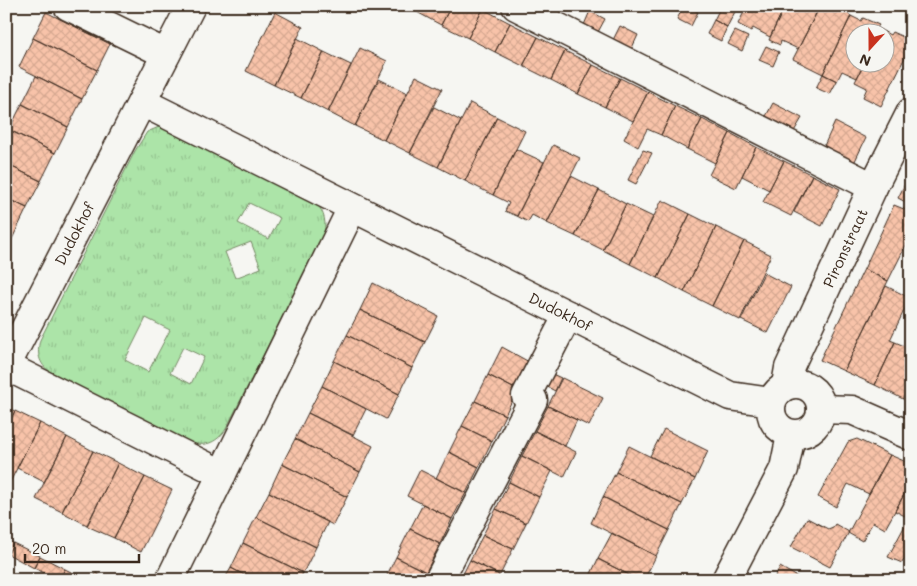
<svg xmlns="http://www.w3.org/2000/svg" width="917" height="586" font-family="Mali,sans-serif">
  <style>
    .grass { fill: url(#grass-tufts); stroke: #748763; fill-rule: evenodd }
    .building { fill: url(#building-cross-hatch); stroke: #3b2a1e }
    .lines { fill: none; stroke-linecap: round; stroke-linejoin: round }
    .minor-casing { stroke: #3b2a1e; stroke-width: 31 }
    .minor { stroke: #f6f6f2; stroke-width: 28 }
    .labels { text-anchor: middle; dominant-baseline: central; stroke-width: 5; stroke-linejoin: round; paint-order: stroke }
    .street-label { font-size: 15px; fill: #3b2a1e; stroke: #f6f6f2 }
  </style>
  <defs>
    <pattern id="grass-tufts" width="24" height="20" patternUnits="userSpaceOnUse" patternTransform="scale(1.25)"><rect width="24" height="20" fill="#ace4a8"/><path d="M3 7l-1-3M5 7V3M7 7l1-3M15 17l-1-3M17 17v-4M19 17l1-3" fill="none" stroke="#95c490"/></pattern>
    <pattern id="building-cross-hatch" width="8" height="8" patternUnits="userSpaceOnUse" patternTransform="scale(1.25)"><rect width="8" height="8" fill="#f8c3a9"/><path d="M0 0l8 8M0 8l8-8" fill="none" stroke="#d6a891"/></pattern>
  </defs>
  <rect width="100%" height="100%" fill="#f6f6f2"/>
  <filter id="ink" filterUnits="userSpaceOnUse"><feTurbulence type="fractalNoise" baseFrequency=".02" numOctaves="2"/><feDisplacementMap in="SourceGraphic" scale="10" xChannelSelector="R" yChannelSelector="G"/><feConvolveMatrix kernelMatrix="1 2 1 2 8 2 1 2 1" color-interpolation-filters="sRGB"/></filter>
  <g filter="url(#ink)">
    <path class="grass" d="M159 127H165L316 202C325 214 327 223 323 237L226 429C216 444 203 448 187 441L53 374C40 366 36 355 40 340L135 151 147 132ZM249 203 280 218 269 239 238 223ZM251 242 261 268 235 278 225 252ZM146 318 170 330 148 372 125 360ZM183 347 204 357 191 384 170 373Z"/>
    <path class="building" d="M415 6H451L441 25 413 10Z
      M451 6H477L483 9 468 38 441 25Z
      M684 6 698 12 691 26 677 19Z
      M710 6H738L727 27 714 20 719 10Z
      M747 6H785L770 37 753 28 751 31 738 24Z
      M785 6H820L798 49 781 41 780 45 769 40Z
      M820 6H840L849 11 848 14 851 16 823 74 793 59Z
      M483 9 510 23 495 52 468 38Z
      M590 11 605 19 598 32 584 25Z
      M46 12 110 44 97 70 33 38Z
      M275 12 303 27 274 85 246 71Z
      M851 16 861 21 863 18 879 25 877 28 881 30 880 32H854V62H865L857 78 842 71 837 81 823 74Z
      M714 20 727 27 721 41 707 34Z
      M510 23 538 37 523 66 495 52Z
      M620 26 638 35 631 50 613 40Z
      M881 30 890 35 892 32 908 39 906 43 911 45 881 106 863 97 867 88 855 82 865 62H884V32H880Z
      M735 31 748 37 742 51 728 44Z
      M538 37 565 51 551 80 523 66Z
      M33 38 97 70 82 99 19 67Z
      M297 38 324 52 301 98 274 85Z
      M766 46 779 52 773 66 759 60Z
      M360 48 387 61 355 126 328 112Z
      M565 51 593 65 578 94 551 80Z
      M324 52 351 65 328 112 301 98Z
      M593 65 620 78 605 107 578 94Z
      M823 74 837 81 830 94 816 88Z
      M36 76 82 99 68 127 22 104Z
      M416 76 442 89 410 153 384 140Z
      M620 78 648 92 633 121 605 107Z
      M379 79 407 93 384 140 355 126Z
      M648 92 675 106 661 135 647 129 638 147 624 139Z
      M470 103 497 117 465 181 438 167Z
      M773 103 802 118 793 133 765 118Z
      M22 104 68 127 55 153 9 130Z
      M675 106 702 119 687 149 661 135Z
      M434 107 461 121 438 167 410 153Z
      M497 117 525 131 493 195 465 181Z
      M702 119 730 133 715 163 687 149Z
      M835 122 866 138 854 163 823 148Z
      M6 128 55 153 41 181 6 164Z
      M730 133 756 147 736 188 709 175Z
      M553 145 580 158 547 223 532 215 528 222 517 216Z
      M756 147 784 161 769 190 742 176Z
      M516 149 544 162 517 216 505 211 509 203 493 195Z
      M643 150 652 153 636 184 628 180Z
      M784 161 812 175 791 216 763 202Z
      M6 164 41 181 27 208 6 198Z
      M911 172V205L898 198Z
      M812 175 840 189 822 226 794 212Z
      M571 176 599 190 575 236 547 223Z
      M599 190 626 204 603 250 575 236Z
      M6 198 27 208 13 237 6 233Z
      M662 200 690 214 658 278 630 264Z
      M626 204 653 217 630 264 603 250Z
      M894 205 911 212V235L888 281 864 269Z
      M690 214 716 227 684 292 658 278Z
      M716 227 744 241 712 306 684 292Z
      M6 233 13 237 6 251Z
      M744 241 771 255 740 320 712 306Z
      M864 269 888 281 844 371 820 360Z
      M764 273 791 287 768 333 741 320Z
      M373 283 438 316 425 342 360 310Z
      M886 286 910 298 890 340 895 342 875 385 844 371Z
      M360 310 425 342 412 368 347 335Z
      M347 335 412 368 399 394 334 361Z
      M895 342 909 348 911 346V383L903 399 875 385Z
      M502 347 531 363 517 390 488 375Z
      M334 361 399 394 386 419 322 386Z
      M548 372 561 378 555 391 542 384Z
      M488 375 517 390 505 415 475 401Z
      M562 378 603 398 589 426 548 406Z
      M911 383V402L903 399Z
      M322 386 366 409 353 435 308 413Z
      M475 401 505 415 492 441 462 426Z
      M548 406 577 420 565 446 535 431Z
      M6 407 15 411 6 428Z
      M15 411 40 423 8 486 6 485V428Z
      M308 413 373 446 360 472 295 439Z
      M40 423 67 437 44 482 17 468Z
      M462 426 492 441 479 467 449 452Z
      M664 429 708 451 695 479 650 456Z
      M535 431 576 452 564 477 522 456Z
      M67 437 93 451 62 512 36 499Z
      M295 439 360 472 347 497 282 464Z
      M857 439 890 455 869 494 848 484 836 507 818 497 848 442Z
      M629 446 695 479 682 504 616 472Z
      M93 451 118 463 87 525 62 512Z
      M449 452 479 467 466 493 436 478Z
      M890 455 911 464V482L885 529 873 522 862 541 848 533Z
      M522 456 552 471 539 497 509 482Z
      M118 463 145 477 114 538 87 526Z
      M282 464 347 497 333 525 269 492Z
      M420 470 466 493 452 519 407 496Z
      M616 472 682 504 669 530 603 497Z
      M145 477 172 490 141 552 114 538Z
      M509 482 539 497 526 523 496 509Z
      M911 482V548L902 563 888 557 909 518 895 511Z
      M269 492 328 522 316 547 256 517Z
      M603 497 669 530 656 556 591 523Z
      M423 504 452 519 440 544 410 529Z
      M496 509 526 523 513 549 483 535Z
      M256 517 316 547 303 573 243 543Z
      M807 518 828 529 833 527 835 524 849 532 830 567 791 547Z
      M410 529 440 544 426 572 396 557Z
      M612 533 656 556 644 580H639L598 559Z
      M483 535 513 549 500 575 470 560Z
      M6 539 13 543 8 554H6Z
      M13 543 40 556 34 568 8 554Z
      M243 543 303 573 299 580H254L231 568Z
      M40 556 65 569 59 580 34 568Z
      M396 557 426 572 422 580H396L387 575Z
      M598 559 639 580H588Z
      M470 560 499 575 497 580H460Z
      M780 567 803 580H773Z
      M231 568 254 580H224Z
      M65 569 87 580H59Z
      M96 573 108 580H93Z"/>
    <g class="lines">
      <g class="minor-casing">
        <g id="minor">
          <path d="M68 6 166 54"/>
          <path d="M516 6 873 187"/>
          <path id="s1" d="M142 102 730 396 771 402"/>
          <path id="s2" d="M6 366 191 6"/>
          <path d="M6 366 222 474"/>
          <circle cx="796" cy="409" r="25"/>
          <path id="s3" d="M786 385 789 368 873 187 911 112"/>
          <path d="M821 409 852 410 911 436"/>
          <path d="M170 580 352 208"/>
          <path d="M439 580 533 400 526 396 568 315"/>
          <path d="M726 580 784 469 791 435"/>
        </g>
      </g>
      <use href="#minor" class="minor"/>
    </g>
  </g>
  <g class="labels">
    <g class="street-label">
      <text stroke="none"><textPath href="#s2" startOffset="149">Dudokhof</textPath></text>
      <text stroke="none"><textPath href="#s3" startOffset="150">Pironstraat</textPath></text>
      <text stroke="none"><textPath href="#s1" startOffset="468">Dudokhof</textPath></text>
    </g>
  </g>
  <rect width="917" height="586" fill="none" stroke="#f6f6f2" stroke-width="25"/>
  <rect x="12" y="12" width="892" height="561" fill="none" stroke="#3b2a1e" stroke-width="2" filter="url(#ink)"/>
  <g transform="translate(870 48) rotate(201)"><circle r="24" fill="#f6f6f2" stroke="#aba49d"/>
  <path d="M0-4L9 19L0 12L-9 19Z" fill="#c8321e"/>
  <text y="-8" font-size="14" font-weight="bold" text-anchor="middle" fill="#3b2a1e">N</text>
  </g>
  <path d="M25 554v8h114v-8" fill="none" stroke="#3b2a1e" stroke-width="2.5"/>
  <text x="32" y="554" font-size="15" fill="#3b2a1e" stroke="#f6f6f2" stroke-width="4" paint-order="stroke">20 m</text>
</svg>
